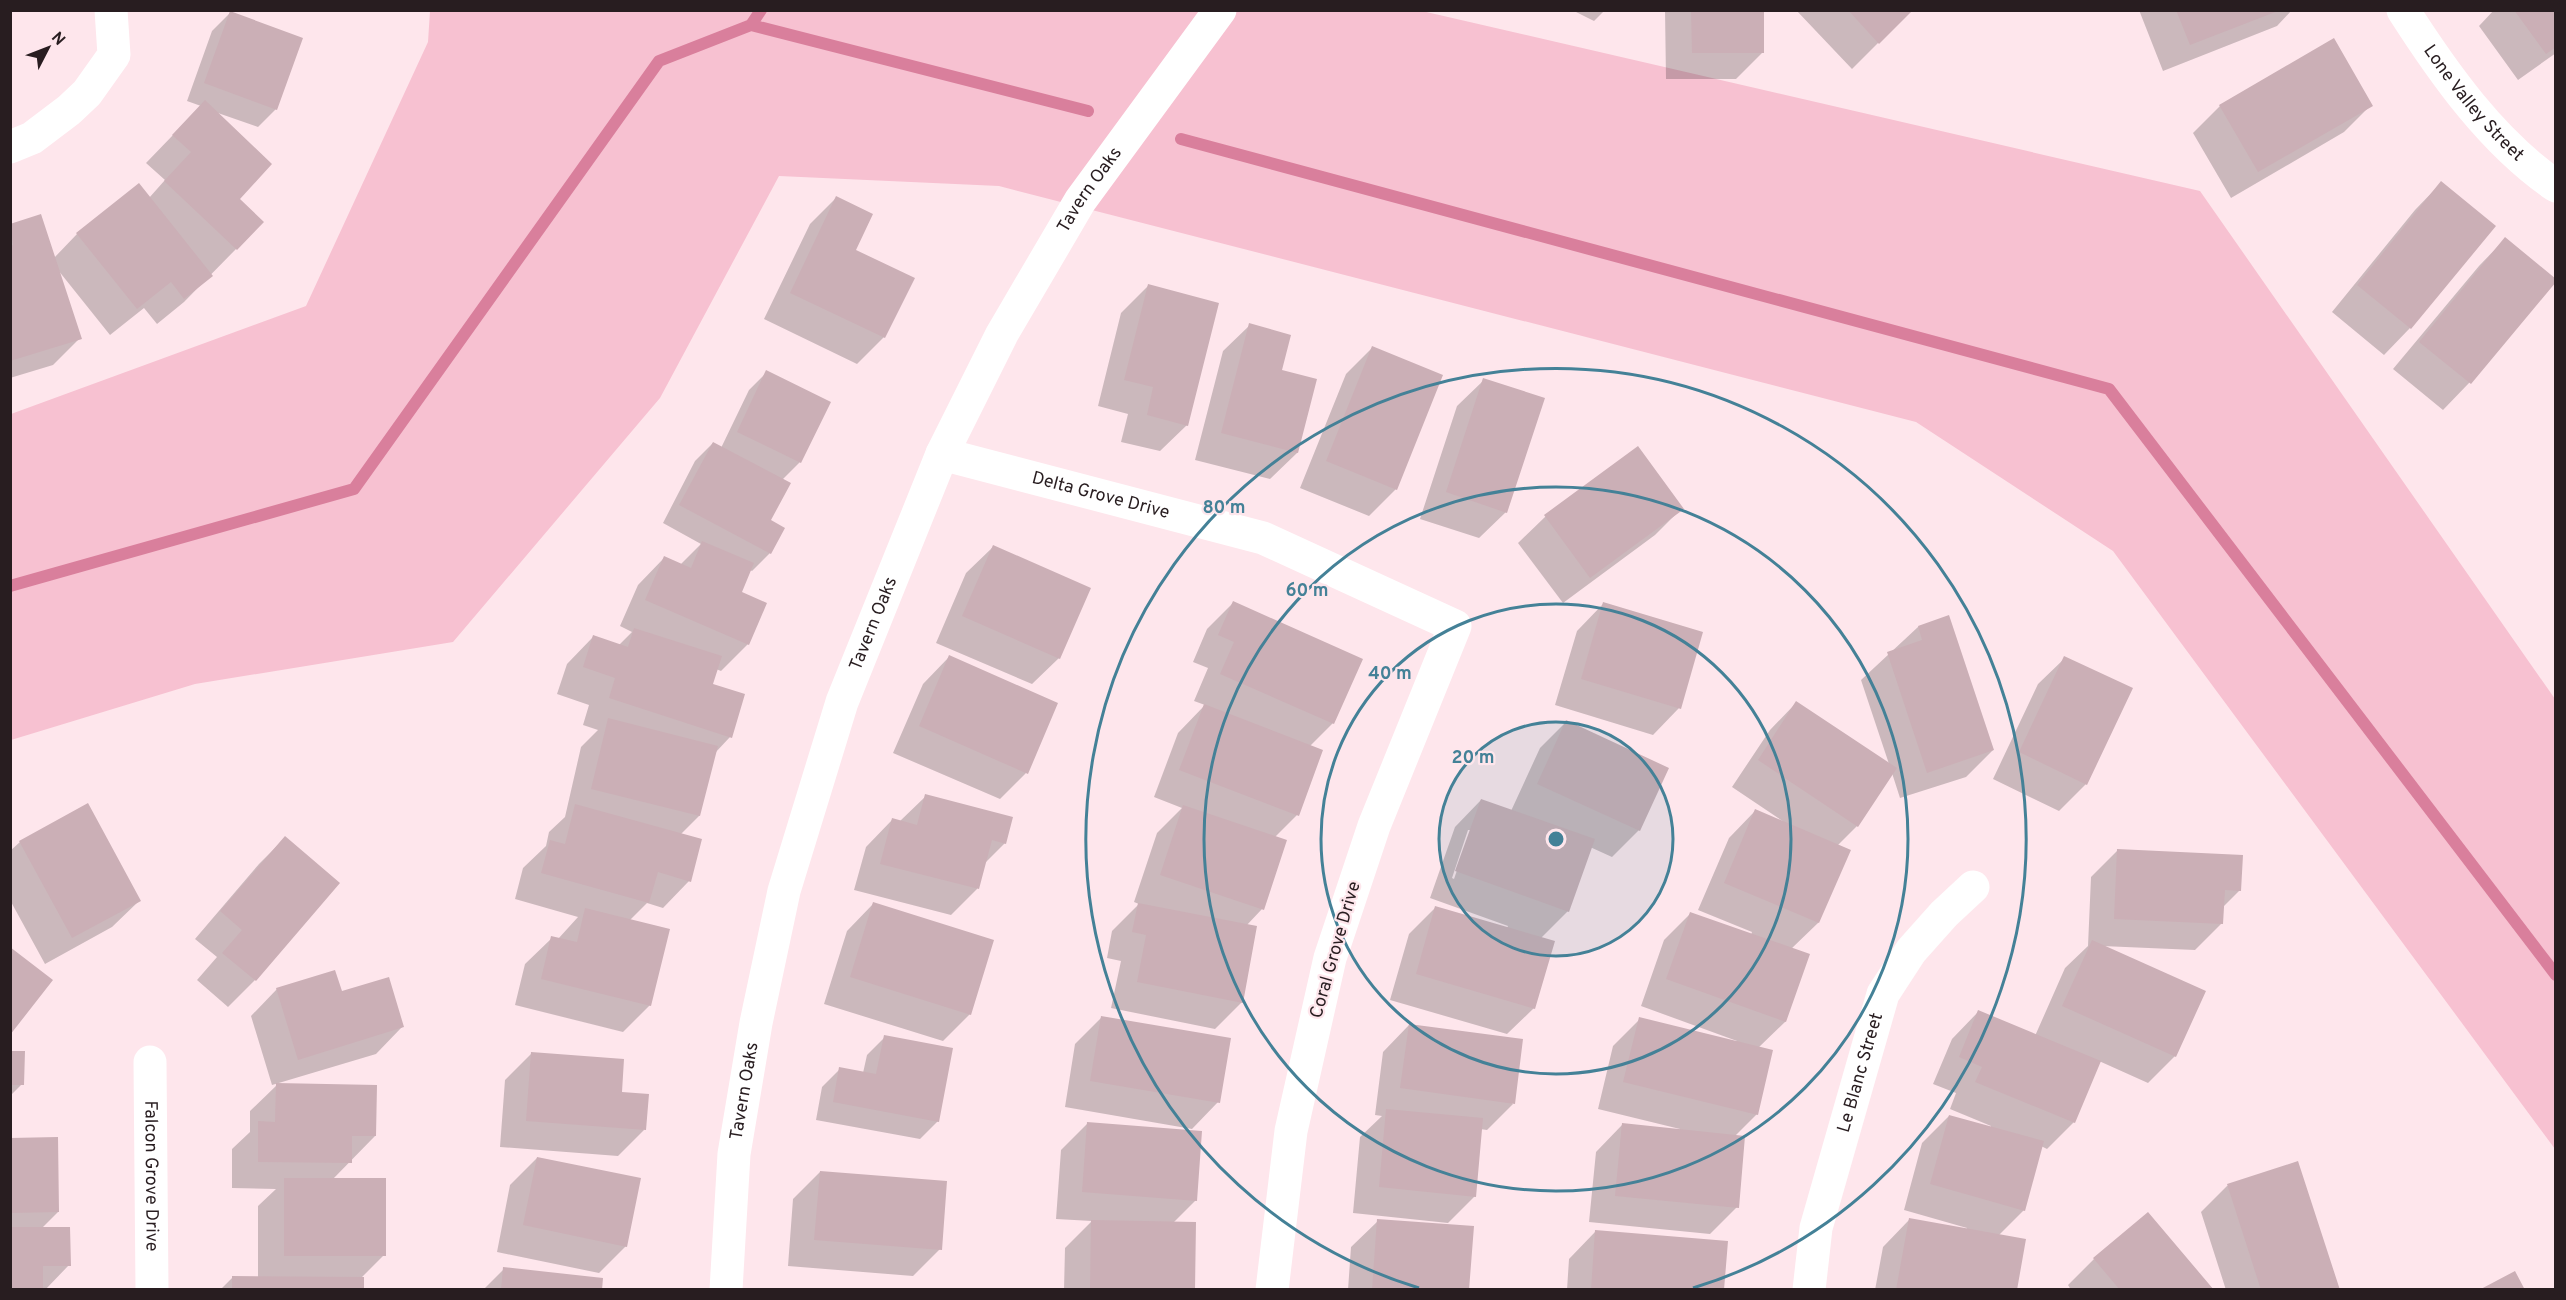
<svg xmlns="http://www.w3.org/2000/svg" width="2566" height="1300" font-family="Overpass,sans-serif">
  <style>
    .green { fill: #f7c1d1 }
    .shadow { fill: #0003; fill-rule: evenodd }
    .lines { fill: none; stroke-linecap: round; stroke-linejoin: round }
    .stream { stroke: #d97f9c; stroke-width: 12 }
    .building { fill: #cbafb6 }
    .street { stroke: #fff; stroke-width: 33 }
    .secondary { stroke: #fff; stroke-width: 33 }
    .ring { fill: none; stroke: #448197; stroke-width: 3 }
    .labels { text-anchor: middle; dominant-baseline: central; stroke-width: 4.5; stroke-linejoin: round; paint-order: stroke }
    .street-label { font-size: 18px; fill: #281d20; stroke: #fee6ec }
    .centre { fill: #448197; stroke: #fee6ec; stroke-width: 3 }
    .ring-label { font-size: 18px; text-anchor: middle; font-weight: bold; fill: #448197; stroke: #fee6ec; stroke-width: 4.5; stroke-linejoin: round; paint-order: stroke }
  </style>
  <rect width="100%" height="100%" fill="#fee6ec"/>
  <path class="green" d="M430 11H1422L2200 191 2555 699V1149L2113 551 1916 422 999 186 779 176 660 398 453 642 195 684 11 740V414L306 306 428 42Z"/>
  <path class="shadow" d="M1572 10H1605L1594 21Z
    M1665 10H1762L1763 52 1736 79H1666Z
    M1796 10H1911L1852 69Z
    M2139 10H2292L2277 26 2163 71Z
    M2494 10H2556V53L2518 80 2479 26Z
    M230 13 276 109 258 127 215 112 237 199 236 249 184 302 157 324 144 308 110 335 58 270 80 338 53 365 10 378V226L54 258 77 234 149 198 165 180 146 163 201 106 187 101 212 31Z
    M2371 105 2344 132 2231 198 2193 133 2220 106Z
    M2441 183 2410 328 2384 355 2332 312 2415 210Z
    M836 198 884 337 857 364 764 319 810 224Z
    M2505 239 2555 280 2469 383 2443 410 2393 369 2479 266Z
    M1148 286 1187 425 1160 451 1121 442 1128 414 1098 406 1121 313Z
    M1250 325 1280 371 1316 380 1297 453 1270 479 1195 460 1223 351Z
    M1372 348 1396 489 1369 516 1300 488 1346 374Z
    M767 372 829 403 800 462 782 480 769 521 770 553 752 571 750 570 740 593 748 644 721 671 716 669 711 684 730 737 715 753 699 816 680 835 689 881 663 908 647 903 630 920 650 1005 623 1032 515 1005 525 964 552 938 558 939 578 917 515 899 523 868 546 846 549 832 565 817 581 747 598 730 583 725 589 705 557 694 567 664 593 637 619 645 632 632 620 626 638 585 664 558 680 565 701 544 663 523 695 461 713 443 721 448 749 390Z
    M1484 380 1506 512 1479 538 1420 519 1457 406Z
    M1637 448 1682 508 1655 535 1563 603 1518 543 1545 517Z
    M993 547 1059 658 1032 684 936 643 966 573Z
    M1233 603 1333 723 1310 746 1297 815 1275 837 1262 909 1246 926 1242 1002 1215 1029 1111 1008 1121 961 1107 958 1112 931 1139 904 1134 902 1157 833 1182 808 1154 797 1178 733 1205 705 1194 701 1208 668 1193 662 1207 629Z
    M1603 604 1679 708 1653 735 1555 705 1577 631Z
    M1948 617 1993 750 1966 777 1900 798 1892 773 1857 826 1837 846 1818 923 1791 949 1808 955 1785 1022 1758 1048 1757 1114 1735 1136 1737 1207 1710 1234 1589 1222 1596 1152 1622 1125 1680 1131V1129L1598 1109 1613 1046 1640 1019 1736 1043 1737 1041 1641 1006 1664 940 1691 913 1751 935 1752 932 1698 910 1729 838 1755 811 1784 822 1732 787 1770 730 1796 703 1889 764 1861 680 1918 627Z
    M949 657 1026 773 1000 799 893 753 923 684Z
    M2065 658 2086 784 2059 811 1993 779 2038 684Z
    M1566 722 1667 769 1639 830 1612 857 1590 847 1568 911 1541 938 1534 1008 1507 1034 1390 1000 1409 934 1435 908 1507 928 1508 926 1430 898 1455 827 1481 800 1511 811 1540 748ZM1468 830H1471L1454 879 1452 878Z
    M926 796 1005 843 984 864 977 889 951 915 854 890 866 847 892 820 899 822Z
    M285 838 338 883 255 980 228 1007 197 980 217 957 195 939 259 864Z
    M20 842 139 901 112 927 45 964 10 900V851Z
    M2117 851 2240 890 2223 907 2222 923 2195 950 2102 946 2175 1056 2148 1083 2099 1061 2074 1122 2047 1149 2041 1146 2024 1210 1998 1236 2015 1290H1875L1883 1247 1909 1220 1966 1230 1967 1228 1904 1210 1922 1143 1949 1116 1990 1128 1991 1126 1950 1109 1956 1093 1933 1084 1952 1039 1978 1012 2035 1036 2065 968 2088 946 2091 877Z
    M873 904 970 1014 943 1041 824 1004 847 931Z
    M277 989 341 993 402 1027 376 1054 272 1085 251 1016Z
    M1102 1017 1218 1102 1192 1129 1065 1107 1075 1044Z
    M1409 1025 1513 1104 1487 1130 1480 1129 1475 1196 1448 1223 1353 1213 1360 1137 1382 1116 1375 1115 1383 1052Z
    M885 1037 938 1121 920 1139 816 1120 822 1087 840 1069 863 1073 867 1055Z
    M10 1052 22 1084 10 1096Z
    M532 1053 620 1093 644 1130 618 1156 500 1147 505 1080Z
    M277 1085 375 1136 333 1179 384 1255 362 1277V1290H220L233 1277H258V1206L276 1189 232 1188V1149L250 1132V1111Z
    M1087 1124 1196 1200 1173 1223 1194 1290H1064L1065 1248 1092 1221 1056 1219 1061 1150Z
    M10 1139 58 1212 41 1229 69 1265 45 1290H10Z
    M537 1158 626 1246 599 1273 497 1252 510 1185Z
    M2297 1163 2339 1290H2226L2201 1212 2227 1186Z
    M820 1172 940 1249 913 1276 788 1266 793 1199Z
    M1378 1221 1468 1290H1348L1351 1247Z
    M1595 1232 1722 1290H1567L1569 1259Z
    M2094 1259 2212 1290H2071L2068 1285Z
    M504 1269 600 1290H483Z"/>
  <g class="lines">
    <path class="stream" d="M751 25 761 10
      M1181 139 2109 389 2556 975
      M10 586 354 489 659 61 751 25 1088 111"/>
  </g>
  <path class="building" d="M1691 10H1764V53H1692Z
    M1848 10H1913L1879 44Z
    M2176 10H2278V11L2190 45Z
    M2514 10H2556V47L2546 54Z
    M230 11 303 38 277 110 204 83Z
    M2334 38 2373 106 2258 172 2219 105Z
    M205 100 272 164 240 199 264 222 237 250 164 181 191 152 172 135Z
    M2441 181 2496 226 2411 329 2357 285Z
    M139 183 213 276 184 299 171 282 137 309 76 233Z
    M836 196 873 214 856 250 915 278 885 338 790 293Z
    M41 214 82 339 10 361V246L13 245 10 224Z
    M2505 237 2556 279V282L2471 384 2419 342Z
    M1148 284 1219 303 1188 426 1147 415 1153 387 1124 380Z
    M1249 323 1291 335 1282 370 1317 379 1298 453 1221 433Z
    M1372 346 1443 375 1397 490 1326 461Z
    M766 370 831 402 801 463 737 432Z
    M1483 378 1545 398 1507 513 1446 492Z
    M713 442 791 483 771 520 785 528 771 554 679 505Z
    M1638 446 1684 509 1590 578 1544 515Z
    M702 541 754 563 742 592 767 603 749 645 645 600 664 556 691 568Z
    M993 545 1091 588 1060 659 962 616Z
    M1233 601 1363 659 1334 724 1220 674 1234 642 1218 635Z
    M1603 602 1703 632 1681 709 1581 679Z
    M1949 615 1994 750 1927 773 1887 652 1922 640 1918 626Z
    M634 628 722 656 713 684 745 694 732 738 609 698 615 678 583 667 593 635 628 647Z
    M949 655 1058 703 1028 774 919 726Z
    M2064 656 2133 688 2087 785 2019 752Z
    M1796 701 1897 768 1858 827 1758 760Z
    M1204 704 1323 750 1299 816 1179 770Z
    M608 718 718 746 700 816 591 789Z
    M1566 720 1669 768 1640 831 1537 784Z
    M925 794 1013 817 1006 844 992 840 979 889 880 864 892 818 917 825Z
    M1481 799 1595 839 1569 912 1455 871Z
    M88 803 141 901 72 938 19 841Z
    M575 804 702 839 691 882 658 872 649 903 541 873 550 840 565 844Z
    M1183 805 1287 840 1264 910 1160 875Z
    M1755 809 1851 850 1819 923 1724 883Z
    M285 836 340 883 256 981 222 953 242 930 220 911Z
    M2117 849 2243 855 2241 891 2225 890 2223 924 2114 919Z
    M873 902 994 940 971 1015 850 977Z
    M1138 903 1257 926 1243 1003 1137 982 1146 935 1132 932Z
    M1435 906 1555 941 1535 1009 1416 974Z
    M585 908 670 929 651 1006 541 979 551 936 577 942Z
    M1690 912 1810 954 1786 1022 1666 979Z
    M2092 940 2206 991 2176 1057 2062 1006Z
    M10 947 53 980 10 1035Z
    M335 970 342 991 389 977 404 1027 298 1060 276 988Z
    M1978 1010 2101 1061 2075 1123 1975 1082 1982 1067 1959 1057Z
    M1101 1016 1231 1038 1220 1103 1090 1081Z
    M1639 1017 1773 1050 1758 1115 1623 1082Z
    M1409 1024 1523 1039 1515 1104 1400 1088Z
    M884 1035 953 1048 939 1122 833 1102 839 1067 876 1074Z
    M10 1051H25L24 1085H10Z
    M531 1052 624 1059 622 1092 649 1094 646 1130 526 1121Z
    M276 1083 377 1085 376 1136H352V1163L258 1162V1121L275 1122Z
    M1386 1109 1483 1118 1476 1197 1379 1187Z
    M1949 1115 2044 1141 2025 1211 1930 1184Z
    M1087 1122 1202 1131 1197 1201 1082 1192Z
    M1622 1123 1745 1136 1739 1208 1615 1196Z
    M58 1137 59 1212 10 1213V1138Z
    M537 1157 641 1178 627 1247 523 1225Z
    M2298 1161 2340 1290H2261L2227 1184Z
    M820 1171 947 1181 942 1250 814 1240Z
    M284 1178H386V1256H284Z
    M2148 1212 2214 1290H2120L2093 1258Z
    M1909 1218 2026 1239 2017 1290H1896Z
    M1377 1219 1474 1226 1469 1290H1372Z
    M1091 1220 1196 1222 1195 1290H1090Z
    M10 1227H70L71 1266H43V1290H10Z
    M1595 1230 1728 1241 1724 1290H1591Z
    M503 1267 603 1278 602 1290H501Z
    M2515 1271 2525 1290H2479Z
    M232 1276 364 1277V1290H232Z"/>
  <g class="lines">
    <g class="street">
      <path id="s1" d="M2403 10C2444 74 2492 142 2556 186"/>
      <path d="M10 147 32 138 69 110 87 93 114 55 111 10"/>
      <path id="s2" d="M942 454 1263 538 1455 626 1374 826 1330 958 1291 1131 1272 1290"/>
      <path id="s3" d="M150 1062 152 1290"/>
      <path id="s4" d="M1809 1290 1816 1228 1883 994 1911 951 1944 914 1973 887"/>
    </g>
    <path class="secondary" id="s5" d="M726 1290 734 1154 756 1023 784 891 842 702 942 454 1002 334 1080 201 1220 10"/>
  </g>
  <circle cx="1556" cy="839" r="117" fill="#448197" fill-opacity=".12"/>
  <g class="ring">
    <circle cx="1556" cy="839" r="117"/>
    <circle cx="1556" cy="839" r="235"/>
    <circle cx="1556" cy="839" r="352"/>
    <path d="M1419 1288A470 470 0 1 1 1693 1288"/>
  </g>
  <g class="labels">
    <g class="street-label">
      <text stroke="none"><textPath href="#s1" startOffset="117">Lone Valley Street</textPath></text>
      <text stroke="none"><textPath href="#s5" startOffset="1172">Tavern Oaks</textPath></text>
      <text stroke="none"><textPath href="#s2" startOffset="164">Delta Grove Drive</textPath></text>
      <text stroke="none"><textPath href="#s5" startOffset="686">Tavern Oaks</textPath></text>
      <text transform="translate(1336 950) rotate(-74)">Coral Grove Drive</text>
      <text stroke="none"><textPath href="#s4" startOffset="224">Le Blanc Street</textPath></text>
      <text stroke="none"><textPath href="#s5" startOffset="200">Tavern Oaks</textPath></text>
      <text stroke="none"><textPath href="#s3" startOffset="114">Falcon Grove Drive</textPath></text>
    </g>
  </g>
  <circle cx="1556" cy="839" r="9" class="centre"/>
  <g class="ring-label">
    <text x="1224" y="513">80 m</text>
    <text x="1307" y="596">60 m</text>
    <text x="1390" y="679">40 m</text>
    <text x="1473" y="763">20 m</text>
  </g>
  <rect width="2566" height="1300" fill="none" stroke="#281d20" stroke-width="24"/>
  <g transform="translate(48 48) rotate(48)" stroke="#fee6ec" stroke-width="4.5" paint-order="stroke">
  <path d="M0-4.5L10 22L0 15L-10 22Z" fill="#281d20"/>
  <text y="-9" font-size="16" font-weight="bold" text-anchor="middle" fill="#281d20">N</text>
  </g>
</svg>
